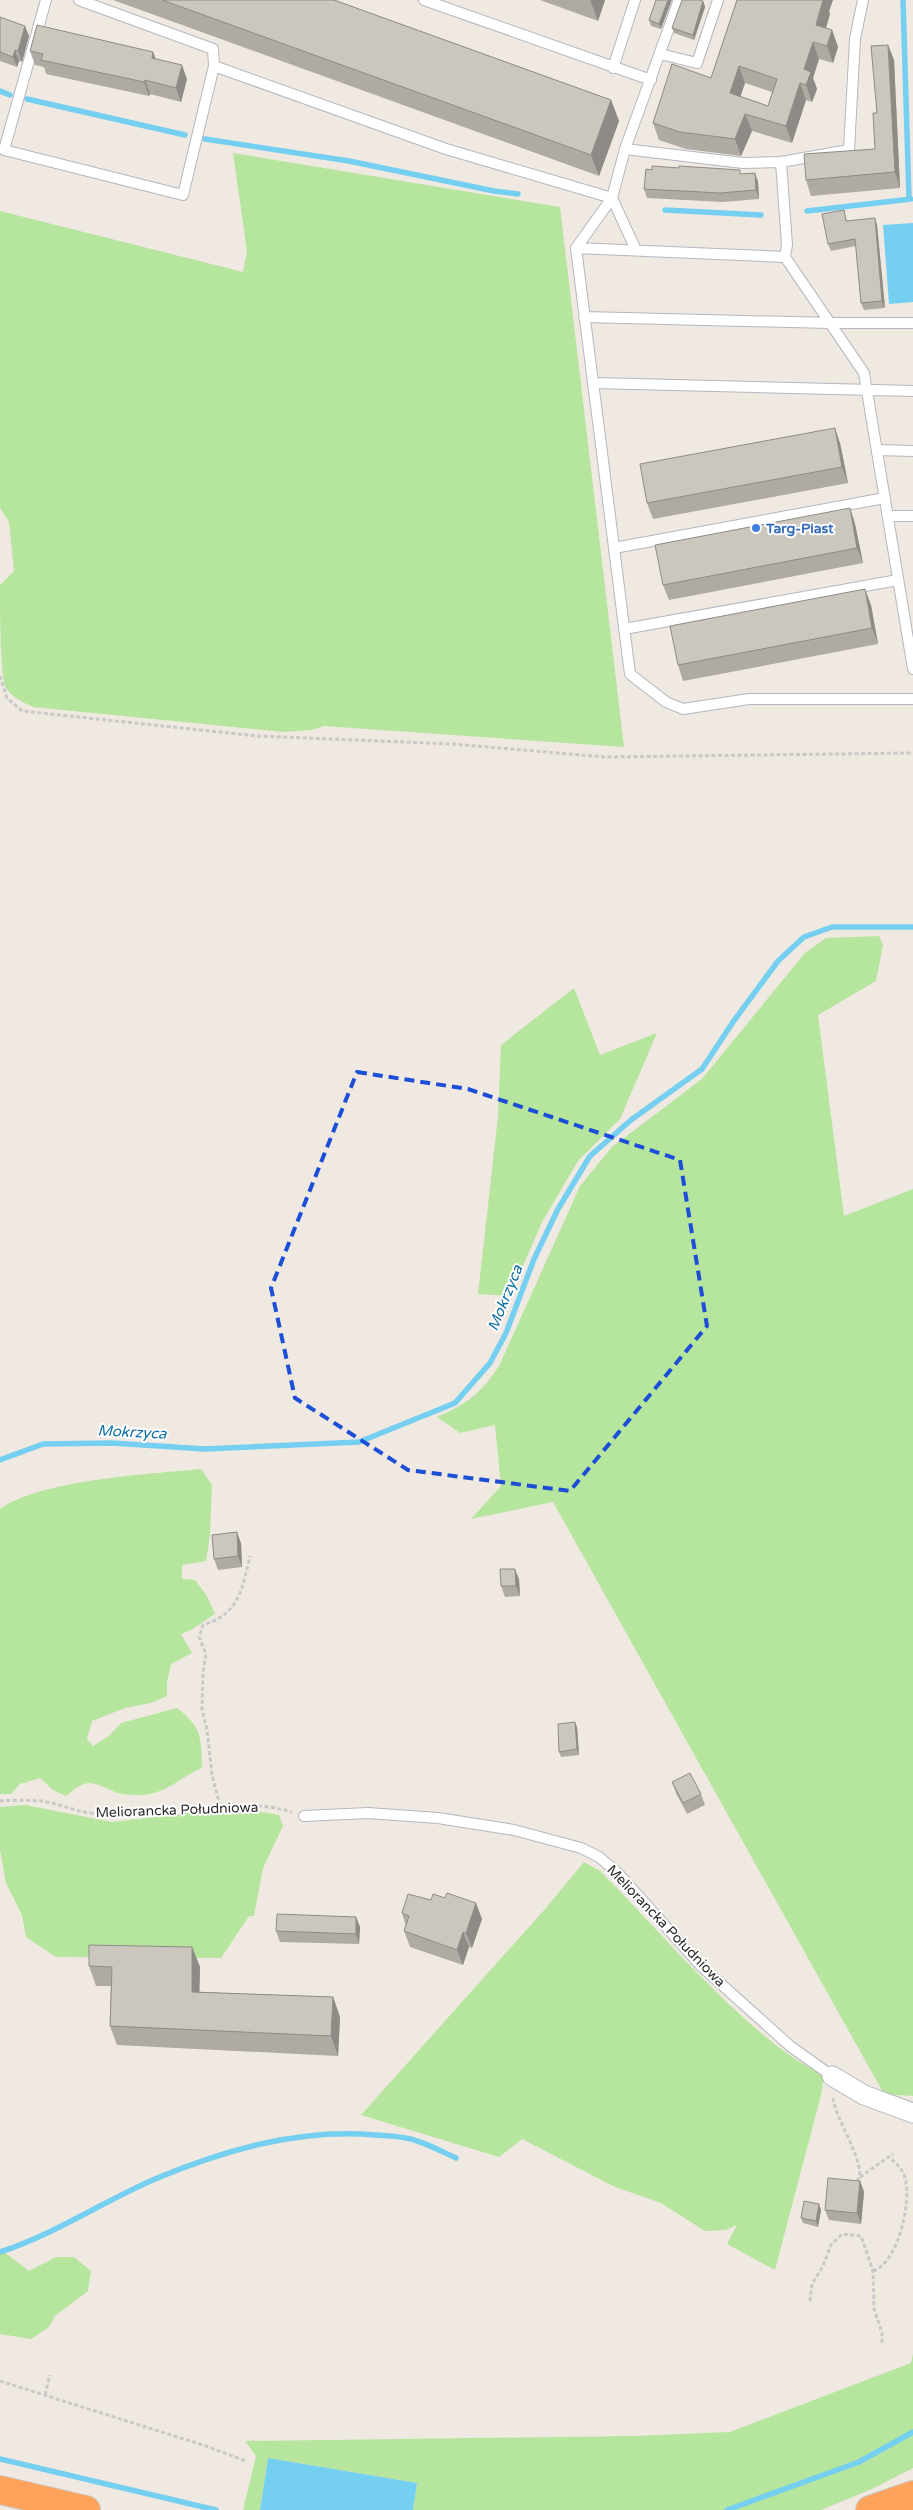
<svg xmlns="http://www.w3.org/2000/svg" width="913" height="2510" font-family="'Varela Round',sans-serif">
  <style>
    .green { fill: #b6e59e }
    .water { fill: #75cff0 }
    .lines { fill: none; stroke-linecap: round; stroke-linejoin: round }
    .stream { stroke: #75cff0; stroke-width: 5.5 }
    .service-casing { stroke: #b4b7c1; stroke-width: 12 }
    .minor-casing { stroke: #b4b7c1; stroke-width: 21 }
    .motorway-casing { stroke: #c9c9c9; stroke-width: 30 }
    .path { stroke: #c9c9c9; stroke-width: 3; stroke-dasharray: 4 2.5; stroke-linecap: butt }
    .service { stroke: #fff; stroke-width: 10 }
    .minor { stroke: #fff; stroke-width: 19 }
    .motorway { stroke: #ffa35c; stroke-width: 28 }
    .wall { fill: #afaba4; fill-rule: evenodd }
    .shaded-wall { fill: #8e8b86 }
    .building { fill: #cbc7bf; stroke: #8e8b86; fill-rule: evenodd }
    .marked { fill: none; stroke: #1d4ed8; stroke-width: 4; stroke-dasharray: 10 6; stroke-linejoin: round }
    .shop-dot { fill: #3f7fe0; stroke: #fff; stroke-width: 2 }
    .labels { text-anchor: middle; dominant-baseline: central; stroke-width: 4; stroke-linejoin: round; paint-order: stroke }
    .shop-label { font-size: 14px; font-weight: bold; fill: #366cbe; stroke: #fff; text-anchor: start }
    .street-label { font-size: 14px; fill: #2e2e2e; stroke: #fff }
    .water-label { font-size: 15px; font-style: italic; fill: #0d6fa3; stroke: #fff }
  </style>
  <rect width="100%" height="100%" fill="#efe9e1"/>
  <path class="green" d="M233 153 560 207 624 747 324 726 311 730 284 732 33 707C23 702 10 697 5 686 0 666 0 610 0 585L14 571 9 522 0 508V211L243 272 247 251Z
    M879 936 883 945 876 981 818 1015 844 1216 913 1189V2096L884 2094 553 1502 471 1519 501 1486 495 1425 460 1433 437 1417C467 1404 482 1393 500 1364L580 1186 612 1147 702 1079 805 953 826 938Z
    M574 988 600 1055 657 1033 620 1119 578 1161 542 1222 510 1296 478 1294 498 1116 501 1045Z
    M201 1469 212 1485 210 1535 206 1561 182 1565V1579L195 1580 207 1596 215 1614 191 1630 181 1634 192 1653 171 1664 167 1682V1696L151 1703 125 1708 92 1721 87 1739 93 1746 109 1736 121 1723 177 1708C202 1728 201 1736 202 1768 184 1775 170 1790 150 1794 141 1796 123 1795 115 1792 90 1782 89 1777 66 1796L53 1790 40 1778 20 1784 11 1794H0V1509C40 1480 149 1474 201 1469Z
    M25 1805 112 1822 215 1810H249L279 1815 283 1826 263 1868 254 1916H249L221 1958 56 1957 26 1937 22 1915 6 1883 0 1850V1807Z
    M584 1862 600 1871C661 1932 716 2000 785 2052 797 2061 811 2068 824 2076L821 2095 775 2270 727 2244 737 2225 726 2230 705 2231 661 2203 615 2187 522 2139 499 2157 361 2115 546 1908Z
    M0 2249 29 2271 56 2257H74L91 2271 88 2291 55 2316 49 2327 31 2339 0 2334Z
    M913 2354V2468L874 2488 821 2510H413L417 2483 268 2458 260 2510H243L256 2456 245 2441 635 2436 730 2432 911 2363Z"/>
  <path class="water" d="M913 223V302L889 304 883 225Z
    M268 2458 417 2483 413 2510H260Z"/>
  <g class="lines">
    <path class="stream" d="M903 0 909 199
      M0 91 10 95
      M27 99 185 135
      M205 139 349 161 494 191 518 194
      M665 210 761 215
      M807 211 911 199
      M0 1460 43 1444 112 1443 205 1449 359 1442 455 1403 490 1363 506 1333 534 1259 558 1209 590 1156 631 1120 702 1069 733 1022 778 961 804 937 832 927H913
      M0 2252C55 2234 102 2202 155 2179 224 2150 300 2128 376 2135 389 2136 405 2136 417 2141 430 2145 443 2152 456 2158
      M0 2459 216 2510
      M727 2510 859 2462 913 2432"/>
    <g class="service-casing">
      <path id="service" d="M46 0 4 150 183 195 214 66
        M79 0 213 49 214 66 446 149 612 198 636 250
        M424 0 651 80
        M679 0 625 149 612 198 576 248 630 674 666 702 683 709 749 699H913
        M660 54 697 63 718 0
        M613 68 635 0
        M625 149 743 163 781 162 787 245 785 257 864 373 913 669
        M781 162 849 150 855 39 863 0
        M576 248 785 257
        M584 317 830 323H913
        M593 383 913 391
        M877 450 913 451
        M888 516H913
        M614 548 885 498
        M624 629 898 580
        M304 1816 368 1813 438 1818 514 1830 581 1848 599 1857 618 1873 701 1966 790 2046 832 2076"/>
    </g>
    <g class="minor-casing">
      <path id="minor" d="M832 2076 864 2095 913 2113"/>
    </g>
    <g class="motorway-casing">
      <path id="motorway" d="M0 2490 86 2510
        M870 2510 913 2495"/>
    </g>
    <path class="path" d="M0 676 7 698 22 711 257 736 452 744 605 757 913 753
      M0 1801C13 1800 29 1800 42 1801 61 1804 79 1813 98 1814 159 1818 233 1794 292 1812
      M220 1806 212 1775 207 1730 202 1709 203 1672 206 1654 199 1637 203 1625C239 1614 242 1590 250 1556
      M833 2098C835 2119 867 2164 858 2180L853 2182
      M860 2177 893 2154
      M873 2271C898 2263 912 2202 905 2178 903 2169 896 2163 889 2157
      M810 2301 812 2284 823 2266 831 2245 842 2234 861 2236 873 2271 874 2309 882 2333V2345
      M0 2381 206 2446 246 2461
      M45 2395 50 2375"/>
    <use href="#service" class="service"/>
    <use href="#minor" class="minor"/>
    <use href="#motorway" class="motorway"/>
  </g>
  <path class="wall" d="M113 0H334L611 100 619 121 599 176Z
    M540 0H605L598 21Z
    M656 0 661 29 651 26 649 20Z
    M737 0H833L829 11 830 14 826 28 832 30 838 47 833 63 819 59 813 78 817 89 812 102 806 100 792 143 752 131 741 156 686 149 659 140 653 123 711 78ZM745 83 772 92 768 106 740 96Z
    M703 1 705 7 694 40 674 33 672 28Z
    M0 17 29 36 22 62 19 61 17 67 0 61Z
    M888 45 894 60 900 188 811 196 806 180 875 149 877 113Z
    M30 51 153 52 156 59 187 79 181 102 150 94 149 96 46 74 44 67 35 65Z
    M652 170 742 174 755 173 758 182 759 199 723 202 647 198 644 189Z
    M844 210 847 221 875 218 877 225 885 308 864 310 861 303 856 246 831 251 828 244Z
    M840 443 848 483 653 519 647 503Z
    M850 508 855 524 863 563 669 600 663 585Z
    M871 605 878 644 683 681 678 665Z
    M241 1543 242 1567 218 1570 214 1559Z
    M519 1579 520 1596 505 1597 501 1586Z
    M577 1727 579 1755 561 1757 559 1752Z
    M672 1782 701 1794 705 1805 687 1814 676 1793Z
    M402 1913 482 1919 472 1948 469 1947 463 1965 410 1947 404 1931 406 1926Z
    M356 1917 360 1927 359 1944 280 1942 276 1931Z
    M192 1947 200 1967 199 1992 333 1997 340 2017 338 2056 117 2045 110 2026 111 1986H96L89 1966Z
    M860 2181 864 2192 861 2224 829 2220 825 2210Z
    M821 2210 818 2227 803 2223 801 2218Z"/>
  <path class="shaded-wall" d="M590 0H605L598 21Z
    M668 0H672L661 29 659 24Z
    M823 0H833L829 11 830 14 822 42 816 25Z
    M703 1 705 7 694 40 693 35Z
    M25 26 29 36 22 62 18 51Z
    M832 30 838 47 833 63 827 46Z
    M813 42 819 59 813 78 817 89 812 102 806 85 804 69Z
    M888 45 894 60 900 188 895 172Z
    M15 50 19 61 17 67 13 57Z
    M153 52 158 66 152 58Z
    M182 65 187 79 181 102 176 88Z
    M739 66 745 83 736 110 730 93Z
    M145 80 150 94 149 96 144 82Z
    M800 83 806 100 792 143 786 126Z
    M611 100 619 121 599 176 591 155Z
    M745 114 752 131 741 156 735 139Z
    M755 173 758 182 759 199 756 190Z
    M875 218 877 225 885 308 882 301Z
    M835 428 840 443 848 483 842 467Z
    M850 508 855 524 863 563 857 548Z
    M865 589 871 605 878 644 872 628Z
    M237 1532 241 1543 242 1567 238 1556Z
    M515 1569 519 1579 520 1596 516 1586Z
    M575 1722 577 1727 579 1755 577 1749Z
    M476 1903 482 1919 472 1948 466 1933Z
    M356 1917 360 1927 359 1944 356 1934Z
    M463 1932 469 1947 463 1965 457 1950Z
    M192 1947 200 1967 199 2011 192 1992Z
    M333 1997 340 2017 338 2056 331 2036Z
    M860 2181 864 2192 861 2224 857 2213Z
    M819 2204 821 2210 818 2227 816 2221Z"/>
  <path class="building" d="M162 0H334L611 100 591 155Z
    M656 0H668L659 24 649 20Z
    M682 0H699L703 1 693 35 672 28Z
    M737 0H823L816 25 832 30 827 46 813 42 804 69 811 72 806 85 800 83 786 126 745 114 735 139 680 132 653 123 672 64 711 78ZM739 66 777 79 768 106 730 93Z
    M0 17 25 26 18 51 15 50 13 57 0 52Z
    M37 25 153 52 152 58 182 65 176 88 145 80 144 82 41 60 43 54 30 51Z
    M888 45 895 172 806 180 804 154 875 149 873 113H877L871 46Z
    M652 166 679 168V166L740 170V174L755 173 756 190 720 193 644 189 646 169 652 170Z
    M844 210 846 221 875 218 882 301 861 303 855 239 828 244 822 214Z
    M835 428 842 467 647 503 640 464Z
    M850 508 857 548 663 585 655 545Z
    M865 589 872 628 678 665 670 626Z
    M237 1532 238 1556 214 1559 212 1535Z
    M500 1569H515L516 1586H501Z
    M575 1722 577 1749 559 1752 558 1724Z
    M690 1773 701 1794 683 1803 672 1782Z
    M447 1893 476 1903 466 1933 463 1932 457 1950 404 1931 409 1916 402 1913 408 1894 431 1900 433 1894 445 1898Z
    M277 1914 356 1917V1934L276 1931Z
    M89 1945 192 1947V1992L333 1997 331 2036 110 2026 112 1967 89 1966Z
    M828 2178 860 2181 857 2213 825 2210Z
    M804 2201 819 2204 816 2221 801 2218Z"/>
  <path class="marked" d="M357 1072 468 1089 680 1160 707 1326 570 1491 408 1470 295 1398 271 1288Z"/>
  <circle class="shop-dot" cx="756" cy="528" r="5"/>
  <g class="labels">
    <g class="shop-label">
      <text x="766" y="528">Targ-Piast</text>
    </g>
    <g class="street-label">
      <text transform="translate(177 1810) rotate(-2)">Meliorancka Południowa</text>
      <text transform="translate(666 1926) rotate(46)">Meliorancka Południowa</text>
    </g>
    <g class="water-label">
      <text transform="translate(505 1298) rotate(-68)">Mokrzyca</text>
      <text transform="translate(132 1432) rotate(3)">Mokrzyca</text>
    </g>
  </g>
</svg>
